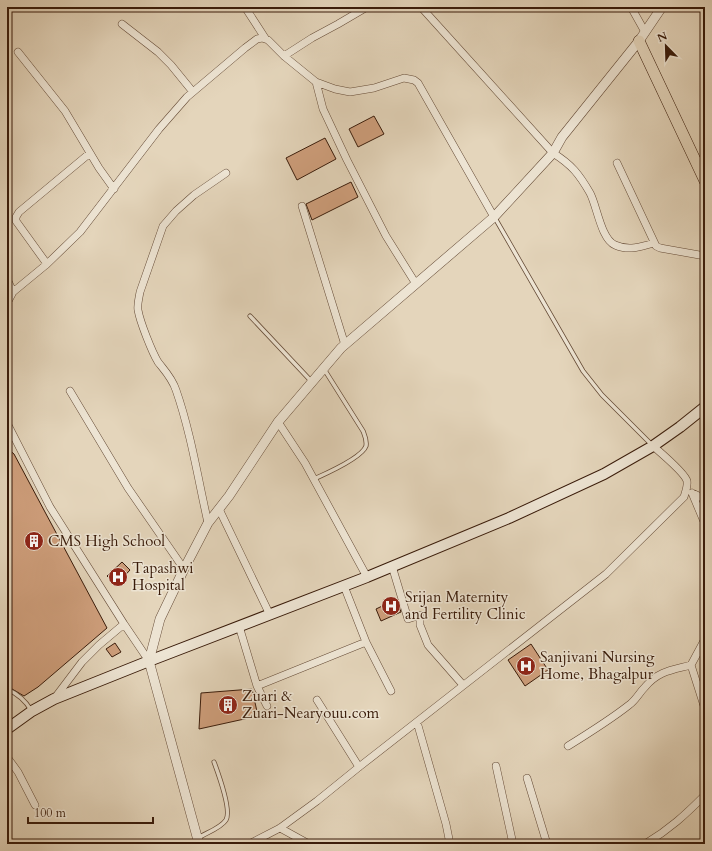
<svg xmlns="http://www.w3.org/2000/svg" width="712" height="851" font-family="Cardo,serif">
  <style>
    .building { fill: #cf9f7c; stroke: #391b0a }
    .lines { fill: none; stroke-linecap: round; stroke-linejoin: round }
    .service-casing { stroke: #644a36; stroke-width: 5 }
    .minor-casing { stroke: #644a36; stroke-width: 8 }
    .tertiary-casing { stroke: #644a36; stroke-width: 10 }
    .secondary-casing { stroke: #391b0a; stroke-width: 12 }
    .primary-casing { stroke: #391b0a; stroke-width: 12 }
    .service { stroke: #ede4d3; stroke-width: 3.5 }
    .minor { stroke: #ede4d3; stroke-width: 7 }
    .tertiary { stroke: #ede4d3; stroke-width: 9 }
    .secondary { stroke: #ede4d3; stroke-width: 10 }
    .primary { stroke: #e4d5bb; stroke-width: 11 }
    .labels { text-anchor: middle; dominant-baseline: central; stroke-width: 3; stroke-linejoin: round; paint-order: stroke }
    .poi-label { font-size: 15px; fill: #391b0a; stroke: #ede4d3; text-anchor: start }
  </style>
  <rect width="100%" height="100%" fill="#e4d5bb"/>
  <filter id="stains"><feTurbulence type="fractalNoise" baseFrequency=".005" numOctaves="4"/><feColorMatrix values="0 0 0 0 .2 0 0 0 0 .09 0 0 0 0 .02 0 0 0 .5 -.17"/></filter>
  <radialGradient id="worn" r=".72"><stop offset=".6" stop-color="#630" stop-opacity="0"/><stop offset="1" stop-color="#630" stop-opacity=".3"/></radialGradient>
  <path class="building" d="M374 116 384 134 358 147 349 129Z
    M325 138 336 159 297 180 286 158Z
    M351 182 358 197 312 220 306 204Z
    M7 448 14 454 107 628 38 687 24 696 7 686Z
    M122 562 130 570 116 585 107 576Z
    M397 599 401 612 381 621 376 609Z
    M115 643 121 652 112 657 106 649Z
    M531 644 548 670 525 686 508 660Z
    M252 689 258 716 199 729 201 693Z"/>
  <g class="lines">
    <g class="service-casing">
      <path id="service" d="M495 218 583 371 602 395 652 445
        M250 316 312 382
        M314 479C325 474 362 458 366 446 367 440 365 436 363 431L324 369
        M7 689C18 694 25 700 31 710
        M198 838C206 833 221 828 226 820 232 810 218 773 214 762"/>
    </g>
    <g class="minor-casing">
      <path id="minor" d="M245 7 265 38
        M421 7 553 153C572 165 579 174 590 193 597 206 601 239 615 245 628 251 641 247 654 243
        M631 7 645 32
        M122 24 158 52 171 65 193 92
        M18 52 65 111 99 168 114 189
        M284 56 312 38 338 24 367 7
        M316 82 323 109 347 160 386 236 416 284
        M617 163 656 246 660 248 705 256
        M302 206 345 345
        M47 264 16 221V217L19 212 90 153
        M7 279 13 292
        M7 303 13 292 47 264 80 232 159 129 187 97 245 48 257 39 262 38 268 40 284 56 316 82 335 89 350 92 374 88 404 78 414 80 418 83 494 217
        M70 391 128 488 184 569
        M278 422 305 463 367 577
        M7 423 50 507 124 624 149 661
        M692 493 705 524
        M692 493 705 499
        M219 509 270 615
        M208 523C198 479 191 433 176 390 172 378 165 371 158 362 152 352 140 322 138 310 137 305 139 298 140 292L163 226 176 211 194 195 226 173
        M392 566 408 619 420 615V625L428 645 463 685
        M344 586 366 642 391 691
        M239 626 257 686 267 706
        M705 639 691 665 705 709
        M257 686 366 642
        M54 699 82 662 99 645 124 624
        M317 700 359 767
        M417 722 446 824 450 844
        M568 746C589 733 610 720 629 705 636 700 639 693 645 687 658 671 672 670 691 665
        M7 757 18 772 35 805
        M496 766 513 844
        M527 778 547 844
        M280 828 309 844
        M249 844 280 828 317 801 359 767 606 574 684 497C685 493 688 486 687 481 685 473 661 453 653 446
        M645 844C670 829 685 815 705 795"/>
    </g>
    <g class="tertiary-casing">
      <path id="tertiary" d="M199 844 149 661 160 619 184 569 208 523 229 496 278 422 341 348 494 217 553 153 562 137 639 41 662 7"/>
    </g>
    <g class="secondary-casing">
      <path id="secondary" d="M7 729 32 711 54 699 149 661 367 577 509 518 604 474 653 446 680 427 705 407"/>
    </g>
    <g class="primary-casing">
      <path id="primary" d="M639 41 705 181"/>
    </g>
    <use href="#service" class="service"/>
    <use href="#minor" class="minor"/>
    <use href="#tertiary" class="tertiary"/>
    <use href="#secondary" class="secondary"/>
    <use href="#primary" class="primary"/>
  </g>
  <defs>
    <g id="building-disc" transform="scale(1)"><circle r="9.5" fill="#8f2418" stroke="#ede4d3"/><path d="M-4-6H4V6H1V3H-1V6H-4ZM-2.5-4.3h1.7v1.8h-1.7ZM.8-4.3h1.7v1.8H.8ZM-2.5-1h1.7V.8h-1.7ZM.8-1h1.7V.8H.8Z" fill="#fff"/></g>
    <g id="hospital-disc" transform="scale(1)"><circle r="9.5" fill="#8f2418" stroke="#ede4d3"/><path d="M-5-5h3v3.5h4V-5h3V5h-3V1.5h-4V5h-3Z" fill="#fff"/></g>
  </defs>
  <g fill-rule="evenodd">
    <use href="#building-disc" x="34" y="541"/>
    <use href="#hospital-disc" x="118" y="577"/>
    <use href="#hospital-disc" x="391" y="606"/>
    <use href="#hospital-disc" x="526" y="666"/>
    <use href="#building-disc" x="228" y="705"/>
  </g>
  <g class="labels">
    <g class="poi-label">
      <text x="48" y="541">CMS High School</text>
      <text x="132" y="568">Tapashwi<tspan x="132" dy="17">Hospital</tspan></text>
      <text x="405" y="597">Srijan Maternity<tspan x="405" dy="17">and Fertility Clinic</tspan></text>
      <text x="540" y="657">Sanjivani Nursing<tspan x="540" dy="17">Home, Bhagalpur</tspan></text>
      <text x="242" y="696">Zuari &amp;<tspan x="242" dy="17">Zuari-Nearyouu.com</tspan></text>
    </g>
  </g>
  <rect width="712" height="851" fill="none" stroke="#e4d5bb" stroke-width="24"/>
  <rect x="8" y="8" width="696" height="835" fill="none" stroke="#391b0a" stroke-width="2"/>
  <rect x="12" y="12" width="688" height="827" fill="none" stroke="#391b0a"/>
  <g transform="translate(666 46) rotate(337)" stroke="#ede4d3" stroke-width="3" paint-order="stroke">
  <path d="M0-3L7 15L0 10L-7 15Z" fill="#391b0a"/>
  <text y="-6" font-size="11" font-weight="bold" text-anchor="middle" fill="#391b0a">N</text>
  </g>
  <path d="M28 817v6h125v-6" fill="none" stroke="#391b0a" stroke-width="2"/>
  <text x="34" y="817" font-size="12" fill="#391b0a" stroke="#ede4d3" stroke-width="3" paint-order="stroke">100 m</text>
  <rect width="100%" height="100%" filter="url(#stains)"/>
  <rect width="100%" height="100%" fill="url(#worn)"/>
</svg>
